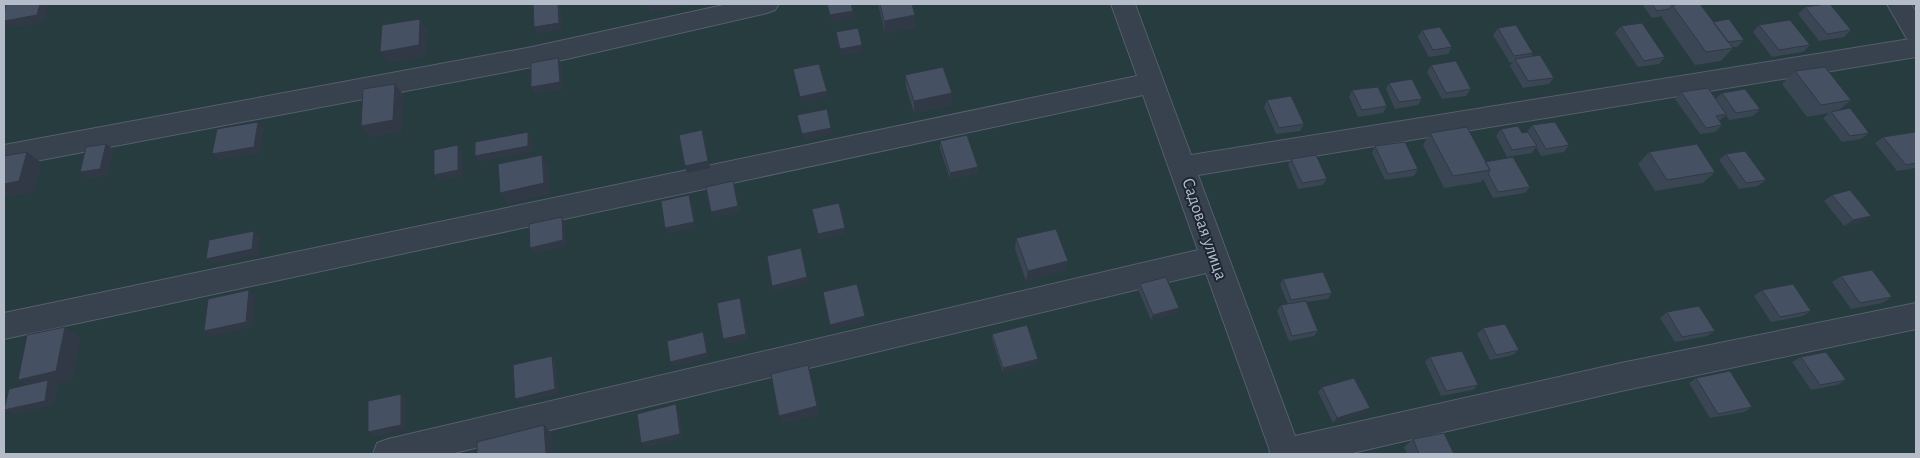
<svg xmlns="http://www.w3.org/2000/svg" width="1920" height="458" font-family="'Alegreya Sans',sans-serif">
  <style>
    .green { fill: #263c3f }
    .lines { fill: none; stroke-linecap: round; stroke-linejoin: round }
    .minor-casing { stroke: #565f6c; stroke-width: 2 }
    .minor { fill: #38414e; fill-rule: evenodd }
    .wall { fill: #3b4654 }
    .shaded-wall { fill: #303945 }
    .building { fill: #455162; stroke: #303945 }
    .labels { text-anchor: middle; dominant-baseline: central; stroke-width: 4; stroke-linejoin: round; paint-order: stroke }
    .street-label { font-size: 18px; fill: #b4bcc9; stroke: #1d2633 }
  </style>
  <rect width="100%" height="100%" fill="#242f3e"/>
  <path class="green" d="M4 4H1916V454H4Z"/>
  <g class="lines">
    <g class="minor-casing">
      <path id="minor" d="M728 4H779L775 10 767 13 532 67 4 167V145L532 47Z
        M1111 4H1135L1191 155 1910 39H1907L1887 4H1911L1916 12V57L1198 175 1295 436 1621 363 1916 303V329L1621 391 1348 454H1269L1270 451 1206 273 450 454H373L377 443 388 439 1198 250 1143 95 4 339V313L1137 76Z"/>
    </g>
    <use href="#minor" class="minor"/>
  </g>
  <path class="wall" d="M878 4H912L916 28 885 33Z
    M1642 4H1700L1713 22 1744 40 1737 47H1732L1733 48 1721 61 1695 65 1662 18 1663 16 1652 18Z
    M1805 7 1851 30 1844 37 1819 41 1798 14Z
    M1759 25 1810 45 1803 52 1772 57 1753 32Z
    M1621 26 1665 57 1659 64 1638 67 1615 33Z
    M1498 28 1533 53 1531 57 1554 78 1549 84 1523 88 1510 66 1513 62 1510 63 1493 35Z
    M1422 30 1452 47 1448 54 1429 57 1418 37Z
    M1431 65 1471 89 1466 96 1442 99 1427 72Z
    M1795 71 1851 100 1839 110 1869 133 1861 139 1842 142 1823 118 1829 113 1807 117 1782 84Z
    M905 75 952 105 914 113 906 87Z
    M1389 83 1422 99 1418 105 1395 109 1386 89Z
    M1352 90 1387 106 1383 113 1358 117 1349 97Z
    M1681 92 1715 99 1722 93 1760 109 1753 116 1729 120 1726 115 1719 121 1722 125 1715 132 1700 134 1675 99Z
    M1267 100 1304 124 1300 131 1276 134 1264 107Z
    M1532 125 1569 145 1564 152 1541 156 1536 147 1532 153 1507 157 1496 136 1501 129 1522 133 1527 132Z
    M1430 133 1485 162 1530 187 1525 193 1493 198 1483 179 1481 182 1444 188 1423 145Z
    M1916 133V168L1897 171 1875 143 1883 137Z
    M940 141 978 167 977 173 950 179 940 148Z
    M1375 146 1418 169 1414 176 1385 180 1372 153Z
    M1649 152 1715 172 1703 183 1655 191 1638 164Z
    M1726 154 1766 180 1758 186 1739 189 1719 160Z
    M1291 159 1327 179 1323 185 1298 189 1288 165Z
    M1832 195 1871 216 1863 222 1844 226 1824 201Z
    M1016 238 1066 271 1026 281 1015 249Z
    M1841 276 1892 297 1882 303 1851 309 1832 282Z
    M1283 279 1332 293 1328 299 1306 302 1318 331 1314 336 1289 341 1277 311 1281 305 1288 304 1280 285Z
    M1140 284 1177 314 1151 320 1138 289Z
    M1762 290 1811 311 1803 316 1771 322 1754 296Z
    M1667 312 1715 331 1707 336 1675 342 1660 318Z
    M1483 328 1519 350 1513 355 1490 360 1477 334Z
    M992 334 1038 359 1037 364 1003 373 992 339Z
    M1430 357 1478 385 1473 390 1441 396 1425 362Z
    M1801 357 1846 380 1837 385 1811 390 1792 362Z
    M1696 378 1752 407 1744 412 1710 418 1689 383Z
    M1322 387 1365 413 1333 423 1318 392Z
    M1413 439 1454 454H1407L1404 447Z"/>
  <path class="shaded-wall" d="M40 4H49L45 22 10 28 4 23V21Z
    M558 4H561L562 30 537 34 534 27Z
    M659 4H682L683 7 650 13 647 6Z
    M853 11 854 18 831 22 830 15Z
    M915 15 916 28 885 33 884 21Z
    M420 19 428 31 427 57 389 64 380 52Z
    M862 45 863 52 841 56 840 49Z
    M558 58 562 65 563 89 535 94 531 87Z
    M395 84 404 96 402 132 370 138 361 126Z
    M827 91 828 98 801 103 800 97Z
    M952 93V105L914 113V101Z
    M258 122 264 129 260 153 219 160 212 154Z
    M831 128 833 134 804 141 802 134Z
    M702 130 705 137 710 168 687 173 685 166Z
    M528 132 532 138V152L479 162 475 156Z
    M106 144 114 150 108 175 88 179 80 172Z
    M458 145 462 151 463 176 439 181 434 175Z
    M27 152 42 163 35 192 4 198V184Z
    M542 155 549 167 551 194 508 204 500 193Z
    M978 167 977 173 950 179V173Z
    M733 181 735 187 740 212 713 218 711 212Z
    M689 195 692 201 696 228 667 234 665 228Z
    M1871 216 1863 222 1844 226 1853 220Z
    M562 217 565 223 567 246 534 254 530 248Z
    M845 228 846 234 819 240 818 234Z
    M254 231 260 237 259 255 214 264 206 259Z
    M801 248 809 283 774 291 772 286Z
    M1068 261 1066 271 1026 281 1028 271Z
    M249 290 256 296 253 327 212 337 204 331Z
    M740 298 742 303 749 339 726 344 723 339Z
    M1179 308 1177 314 1151 320 1153 315Z
    M865 316 866 322 832 330 830 325Z
    M65 327 81 337 73 380 57 384 58 385 54 405 14 415 4 410 36 389 18 380Z
    M703 332 706 337 710 358 673 367 670 362Z
    M552 356 556 361 559 394 520 403 515 399Z
    M1038 359 1037 364 1003 373V368Z
    M808 365 811 374 820 415 782 424 779 416Z
    M401 394 406 398V429L374 437 368 432Z
    M676 404 679 409 683 438 644 448 641 443Z
    M1370 408 1365 413 1333 423 1337 418Z
    M544 425 552 434 554 454H546Z"/>
  <path class="building" d="M6 4H40L37 15 4 21V13Z
    M533 4H558L559 23 534 27Z
    M647 4H659L647 6Z
    M827 4H851L853 11 830 15Z
    M880 4H912L915 15 884 21Z
    M1652 4H1683L1672 5 1669 9 1657 11Z
    M1683 4H1700L1733 48 1706 52 1672 5Z
    M1827 4H1830L1851 30 1827 34 1805 7Z
    M420 19 419 45 380 52 382 25Z
    M1729 19 1744 40 1728 42 1713 22Z
    M1790 20 1810 45 1779 50 1759 25Z
    M1642 23 1665 57 1644 61 1621 26Z
    M1516 25 1533 53 1514 56 1498 28Z
    M1440 27 1452 47 1433 50 1422 30Z
    M858 28 862 45 840 49 836 32Z
    M1540 55 1554 78 1528 81 1515 59Z
    M558 58 560 82 531 87V63Z
    M1456 61 1471 89 1446 93 1431 65Z
    M819 64 827 91 800 97 793 69Z
    M943 67 952 93 914 101 905 75Z
    M1825 67 1851 100 1821 105 1795 71Z
    M1412 79 1422 99 1399 102 1389 83Z
    M395 84 393 120 361 126 363 89Z
    M1378 87 1387 106 1362 110 1352 90Z
    M1708 88 1726 114 1716 116 1722 125 1706 128 1681 92Z
    M1745 89 1760 109 1736 113 1722 93Z
    M1291 96 1304 124 1279 128 1267 100Z
    M1850 108 1869 133 1850 136 1831 112Z
    M827 109 831 128 802 134 797 115Z
    M258 122 254 147 212 154 217 129Z
    M1555 122 1569 145 1546 149 1532 125Z
    M1518 126 1522 133 1528 132 1537 146 1512 150 1501 129Z
    M1467 127 1490 170 1453 176 1430 133Z
    M702 130 708 161 685 166 679 135Z
    M528 132V146L475 156V142Z
    M1915 132 1916 133V163L1906 165 1883 137Z
    M967 135 978 167 950 173 940 141Z
    M1405 142 1418 169 1388 174 1375 146Z
    M106 144 100 169 80 172 86 147Z
    M1697 144 1715 172 1667 180 1649 152Z
    M458 145V170L434 175V150Z
    M1745 151 1766 180 1746 183 1726 154Z
    M27 152 19 181 4 184V156Z
    M542 155 544 183 500 193 498 164Z
    M1316 155 1327 179 1302 183 1291 159Z
    M1513 157 1530 187 1498 192 1488 173 1490 170 1485 162Z
    M733 181 738 206 711 212 706 187Z
    M1850 190 1871 216 1853 220 1832 195Z
    M689 195 694 222 665 228 661 201Z
    M839 203 845 228 818 234 812 209Z
    M562 217 563 240 530 248 529 224Z
    M1056 229 1068 261 1028 271 1016 238Z
    M254 231 252 249 206 259 209 240Z
    M801 248 807 277 772 286 767 256Z
    M1872 270 1892 297 1860 303 1841 276Z
    M1323 272 1332 293 1291 300 1283 279Z
    M1166 277 1179 308 1153 315 1140 284Z
    M857 284 865 316 830 325 823 292Z
    M1793 284 1811 311 1780 317 1762 290Z
    M249 290 246 322 204 331 208 299Z
    M740 298 746 334 723 339 717 303Z
    M1306 301 1318 331 1292 336 1281 305Z
    M1699 306 1715 331 1682 337 1667 312Z
    M1505 324 1519 350 1496 355 1483 328Z
    M1027 325 1038 359 1003 368 992 334Z
    M65 327 56 371 18 380 27 335Z
    M703 332 707 353 670 362 667 341Z
    M1462 351 1478 385 1446 391 1430 357Z
    M1826 352 1846 380 1820 385 1801 357Z
    M552 356 555 389 515 399 513 365Z
    M808 365 817 406 779 416 771 374Z
    M1730 371 1752 407 1718 414 1696 378Z
    M1354 378 1370 408 1337 418 1322 387Z
    M48 380 45 401 4 410 9 389Z
    M401 394V425L368 432V401Z
    M676 404 680 434 641 443 637 414Z
    M544 425 546 454H477V442Z
    M1444 433 1454 454H1419L1413 439Z"/>
  <g class="labels">
    <g class="street-label">
      <text transform="translate(1204 229) rotate(71)">Садовая улица</text>
    </g>
  </g>
  <rect width="1920" height="458" fill="none" stroke="#b4bcc9" stroke-width="10"/>
</svg>
